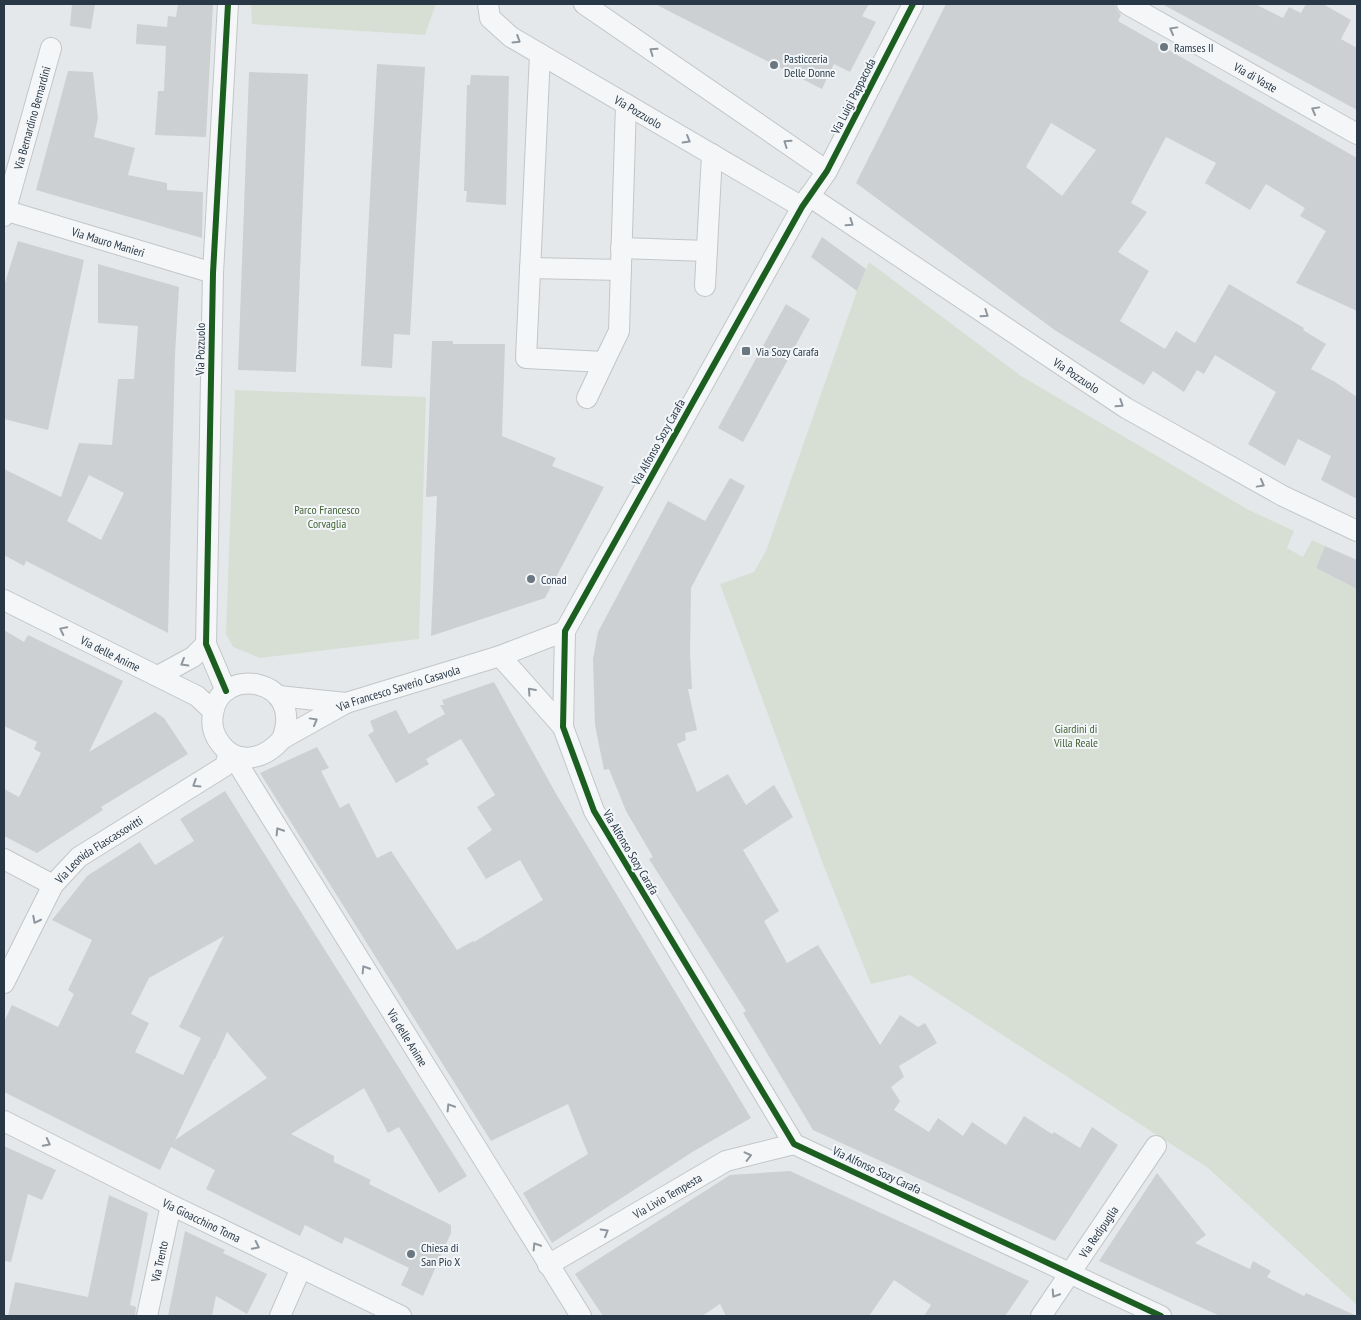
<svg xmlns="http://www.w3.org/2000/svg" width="1361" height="1320" font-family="'PT Sans Narrow',sans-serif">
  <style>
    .green { fill: #d7dfd5 }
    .building { fill: #cdd0d3; fill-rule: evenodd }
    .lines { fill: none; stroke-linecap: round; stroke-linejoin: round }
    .street-casing { stroke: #c3c6c8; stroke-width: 22 }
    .street { stroke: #f4f6f7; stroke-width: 20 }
    .cycleway-casing { stroke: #f3f6f9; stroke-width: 9 }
    .cycleway { stroke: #1b5e20; stroke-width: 6 }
    .oneway { stroke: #8e979f }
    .poi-dot { fill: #6a7680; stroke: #f3f6f9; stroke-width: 2 }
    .labels { text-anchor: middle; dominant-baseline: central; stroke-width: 4; stroke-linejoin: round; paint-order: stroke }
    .poi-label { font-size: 12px; fill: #283847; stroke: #f3f6f9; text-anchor: start }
    .street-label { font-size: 12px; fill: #283847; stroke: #f3f6f9 }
    .park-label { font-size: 12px; fill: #446434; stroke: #f3f6f9 }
  </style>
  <rect width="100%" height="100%" fill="#e5e8ea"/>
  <path class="green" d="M251 4H436L425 35 252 24Z
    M869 262 1021 376 1247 509 1294 531 1287 548 1303 557 1312 540 1325 546 1316 568 1355 588 1357 585V1305L1208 1168 910 975 871 984 823 864 720 584 754 572 766 551 857 291Z
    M235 390 426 397 419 639 260 658 233 647 226 634Z"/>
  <path class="building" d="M72 4H95L91 29 70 26Z
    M178 4H213L206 137 155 135 158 91H164L166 46 136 44 137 24 167 27 168 16 176 17Z
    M655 4H869L862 16 876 22 850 72 834 64 822 89Z
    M946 4H1115L1117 10 1121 15 1118 21 1357 158V311L1296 283 1326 231 1300 216 1305 208 1266 184 1250 210 1205 183 1216 163 1166 137 1131 203 1147 212 1118 252 1149 271 1120 321 1165 349 1176 331 1195 343 1229 284 1304 328 1303 330 1326 344 1311 369 1335 382 1357 397V499L1321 480 1331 456 1298 439 1285 466 1248 444 1276 392 1215 355 1204 374 1197 370 1184 392 1153 371 1144 385 1056 331 856 183ZM1051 123 1096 150 1062 196 1026 167Z
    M1162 4H1255L1283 18 1289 7 1301 13 1306 4H1323L1351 20 1341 39 1357 48V110Z
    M377 64 425 67 410 335 394 334 392 368 361 366Z
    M68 71 93 72 98 118 94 137 135 148 128 175 167 183V190L203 192 202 238 36 190Z
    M249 72 308 74 296 372 238 370Z
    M471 75 509 76 506 205 466 202 467 191H464L467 85H470Z
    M822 237 866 269 857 291 811 257Z
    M18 241 84 260 48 430 4 419V286Z
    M98 264 179 287 175 355 168 633 26 561 24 566 4 555V469L61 497 79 443 112 445 118 379H134L138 326 98 323ZM89 475 124 493 101 540 67 521Z
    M786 304 810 319 743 442 718 428Z
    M432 341H453V344H505L502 436 556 458 552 466 604 487 545 598 431 636 437 496 426 497Z
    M730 478 745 486 691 588 690 653 692 689H688L697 730 685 733 686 740 677 744 697 792 728 774 746 805 774 785 793 817 743 850 779 911 764 921 787 963 818 945 880 1045 900 1015 918 1027 925 1023 937 1043 899 1066 904 1077 891 1087 900 1101 894 1110 929 1132 938 1118 963 1136 972 1122 1006 1145 1024 1116 1052 1134 1054 1132 1080 1148 1092 1127 1118 1145 1055 1241 813 1130 743 1013 746 1011 649 859 653 857 626 811 609 769 604 770 595 725 593 659 598 632 668 501 705 521Z
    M1325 546 1357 560V589L1316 568Z
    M4 630 24 642 28 635 123 681 89 752 155 712 164 718 188 754 101 807 103 810 37 853 4 836V789L19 797 41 753 34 749 37 742 4 726Z
    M494 682 555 792 751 1118 694 1151 552 1243 523 1193 588 1154 568 1104 491 1141 260 773 317 747 329 768 321 771 340 808 349 803 377 858 391 851 457 950 473 941 474 942 543 900 520 860 486 879 467 848 492 830 477 807 495 795 461 739 426 759 429 764 396 783 368 735 374 731 370 721 396 710 409 734 445 714 440 705H444L442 700Z
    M225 791 467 1176 439 1193 399 1127 388 1133 364 1088 291 1134 334 1156V1162L371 1180 369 1184 451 1225V1233L423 1296 401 1285 409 1268 345 1237 342 1244 305 1225 300 1236 206 1189 215 1170 171 1147 160 1170 4 1092V1022L12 1005 58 1027 74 994 68 990 92 940 52 920 87 876 140 842 155 865 194 841 180 819ZM224 936 179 1027 201 1038 183 1075 135 1052 149 1023 131 1014 149 978ZM227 1032 267 1078 175 1140 214 1059H215Z
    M4 1146 56 1170 42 1200 28 1194 11 1262 4 1261Z
    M790 1171 1029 1281 1005 1316H924L931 1305 894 1280 869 1316H726L720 1304 702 1316H603L575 1274 730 1175Z
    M1157 1173 1206 1235 1195 1243 1250 1269 1253 1261 1271 1271 1267 1277 1304 1296 1306 1293 1357 1316H1220L1099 1261Z
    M109 1195 148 1213 130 1305 136 1307 135 1316H8L15 1282 88 1297Z
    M185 1231 225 1250 223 1253 267 1274 247 1314 216 1296 212 1316H168Z"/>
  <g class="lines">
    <g class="street-casing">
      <g id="street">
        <path id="s1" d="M488 4 490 18 511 37 802 207"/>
        <path d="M584 4 827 171"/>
        <path d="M913 4 827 171 802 207 565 631 563 727 594 811 794 1144 1161 1316"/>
        <path id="s2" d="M1127 4 1357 134"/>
        <path d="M540 54 526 358 604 362 619 331 626 104"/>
        <path id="s3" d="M809 196 1126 408 1283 496 1357 531"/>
        <path id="s4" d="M4 210 213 273"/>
        <path id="s5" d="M4 216 51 48"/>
        <path d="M621 248 707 251"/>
        <path d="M530 268 621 270"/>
        <path d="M705 286 712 154"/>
        <path d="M587 398 604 362"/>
        <path id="s6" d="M4 600 197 696 213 711"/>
        <path d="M500 656 563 727"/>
        <path d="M158 676 193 657 206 644"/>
        <path d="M226 691 206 644 213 273 228 4"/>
        <path d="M278 696 346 703"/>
        <path id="s7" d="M282 739C306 678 219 664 213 714 211 725 213 734 220 743 237 767 265 759 282 739L346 703 500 656 565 631"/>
        <path id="s8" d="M241 757V769L581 1316"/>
        <path d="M4 859 53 885"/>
        <path id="s9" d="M4 983 53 885 79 857 225 766 229 752"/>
        <path id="s10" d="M4 1121 171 1205 401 1316"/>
        <path id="s11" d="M548 1265 726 1161 794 1144"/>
        <path id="s12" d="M147 1316 171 1205"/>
        <path d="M280 1316 301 1268"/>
        <path id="s13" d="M1041 1316 1156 1146"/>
      </g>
    </g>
    <use href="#street" class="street"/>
    <g class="cycleway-casing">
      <path id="cycleway" d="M913 4 827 171 802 207 565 631 563 727 594 811 794 1144 1161 1316
        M226 691 206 644 213 273 228 4"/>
    </g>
    <use href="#cycleway" class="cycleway"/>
  </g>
  <defs><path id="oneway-chevron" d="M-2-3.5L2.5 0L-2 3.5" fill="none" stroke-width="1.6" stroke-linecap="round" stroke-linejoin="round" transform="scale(1.25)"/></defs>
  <g class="oneway">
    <use href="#oneway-chevron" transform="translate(1173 30) rotate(-151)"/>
    <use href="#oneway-chevron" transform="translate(517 40) rotate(32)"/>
    <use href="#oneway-chevron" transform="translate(653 51) rotate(-145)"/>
    <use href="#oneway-chevron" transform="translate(1315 110) rotate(-151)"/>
    <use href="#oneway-chevron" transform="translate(687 140) rotate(30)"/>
    <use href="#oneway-chevron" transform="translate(787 143) rotate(-145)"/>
    <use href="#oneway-chevron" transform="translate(850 223) rotate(34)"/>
    <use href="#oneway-chevron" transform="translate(985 314) rotate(34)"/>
    <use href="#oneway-chevron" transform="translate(1120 404) rotate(33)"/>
    <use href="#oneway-chevron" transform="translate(1261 484) rotate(29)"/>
    <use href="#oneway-chevron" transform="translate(63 630) rotate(-154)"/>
    <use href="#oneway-chevron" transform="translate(184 663) rotate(150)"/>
    <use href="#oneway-chevron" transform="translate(531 691) rotate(-132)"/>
    <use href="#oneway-chevron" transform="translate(314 721) rotate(-29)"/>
    <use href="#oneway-chevron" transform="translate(196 784) rotate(148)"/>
    <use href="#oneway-chevron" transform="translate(279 831) rotate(-122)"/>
    <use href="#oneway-chevron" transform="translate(36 920) rotate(117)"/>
    <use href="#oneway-chevron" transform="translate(365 969) rotate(-122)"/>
    <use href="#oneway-chevron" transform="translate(450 1107) rotate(-122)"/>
    <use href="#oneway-chevron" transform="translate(47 1143) rotate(27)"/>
    <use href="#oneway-chevron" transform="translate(748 1156) rotate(-14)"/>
    <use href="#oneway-chevron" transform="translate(605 1232) rotate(-30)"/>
    <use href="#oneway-chevron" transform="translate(256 1246) rotate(26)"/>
    <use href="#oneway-chevron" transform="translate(536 1246) rotate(-122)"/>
    <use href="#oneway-chevron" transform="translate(1055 1294) rotate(123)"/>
  </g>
  <g class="poi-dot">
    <circle cx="1164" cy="47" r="5"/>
    <circle cx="774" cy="65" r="5"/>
    <rect x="741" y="346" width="10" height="10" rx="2.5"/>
    <circle cx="531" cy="579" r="5"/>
    <circle cx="411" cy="1254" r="5"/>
  </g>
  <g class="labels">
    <g class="poi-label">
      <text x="1174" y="47">Ramses II</text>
      <text x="784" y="58">Pasticceria<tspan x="784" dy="14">Delle Donne</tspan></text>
      <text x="756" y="351">Via Sozy Carafa</text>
      <text x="541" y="579">Conad</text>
      <text x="421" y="1247">Chiesa di<tspan x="421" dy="14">San Pio X</tspan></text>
    </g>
    <g class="street-label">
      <text stroke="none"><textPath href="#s2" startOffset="148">Via di Vaste</textPath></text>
      <text transform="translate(853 96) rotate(-63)">Via Luigi Pappacoda</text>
      <text stroke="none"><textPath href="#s1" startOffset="190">Via Pozzuolo</textPath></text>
      <text stroke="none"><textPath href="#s5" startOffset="102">Via Bernardino Bernardini</textPath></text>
      <text stroke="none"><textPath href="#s4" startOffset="109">Via Mauro Manieri</textPath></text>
      <text transform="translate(200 349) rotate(-89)">Via Pozzuolo</text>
      <text stroke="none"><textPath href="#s3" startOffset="322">Via Pozzuolo</textPath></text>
      <text transform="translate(658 442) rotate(-61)">Via Alfonso Sozy Carafa</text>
      <text stroke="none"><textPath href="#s6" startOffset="119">Via delle Anime</textPath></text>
      <text stroke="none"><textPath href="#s7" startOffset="361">Via Francesco Saverio Casavola</textPath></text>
      <text stroke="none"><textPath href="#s9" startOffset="168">Via Leonida Flascassovitti</textPath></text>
      <text transform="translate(631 852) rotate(59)">Via Alfonso Sozy Carafa</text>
      <text stroke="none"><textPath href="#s8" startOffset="328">Via delle Anime</textPath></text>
      <text transform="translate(877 1170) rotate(25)">Via Alfonso Sozy Carafa</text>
      <text stroke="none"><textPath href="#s11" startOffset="138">Via Livio Tempesta</textPath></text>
      <text stroke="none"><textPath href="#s10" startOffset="221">Via Gioacchino Toma</textPath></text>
      <text stroke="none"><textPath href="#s13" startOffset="102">Via Redipuglia</textPath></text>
      <text stroke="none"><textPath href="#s12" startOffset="56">Via Trento</textPath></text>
    </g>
    <g class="park-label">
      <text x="327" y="509">Parco Francesco<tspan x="327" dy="14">Corvaglia</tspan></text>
      <text x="1076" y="728">Giardini di<tspan x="1076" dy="14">Villa Reale</tspan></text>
    </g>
  </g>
  <rect width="1361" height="1320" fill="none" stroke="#283847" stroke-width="10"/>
</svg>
